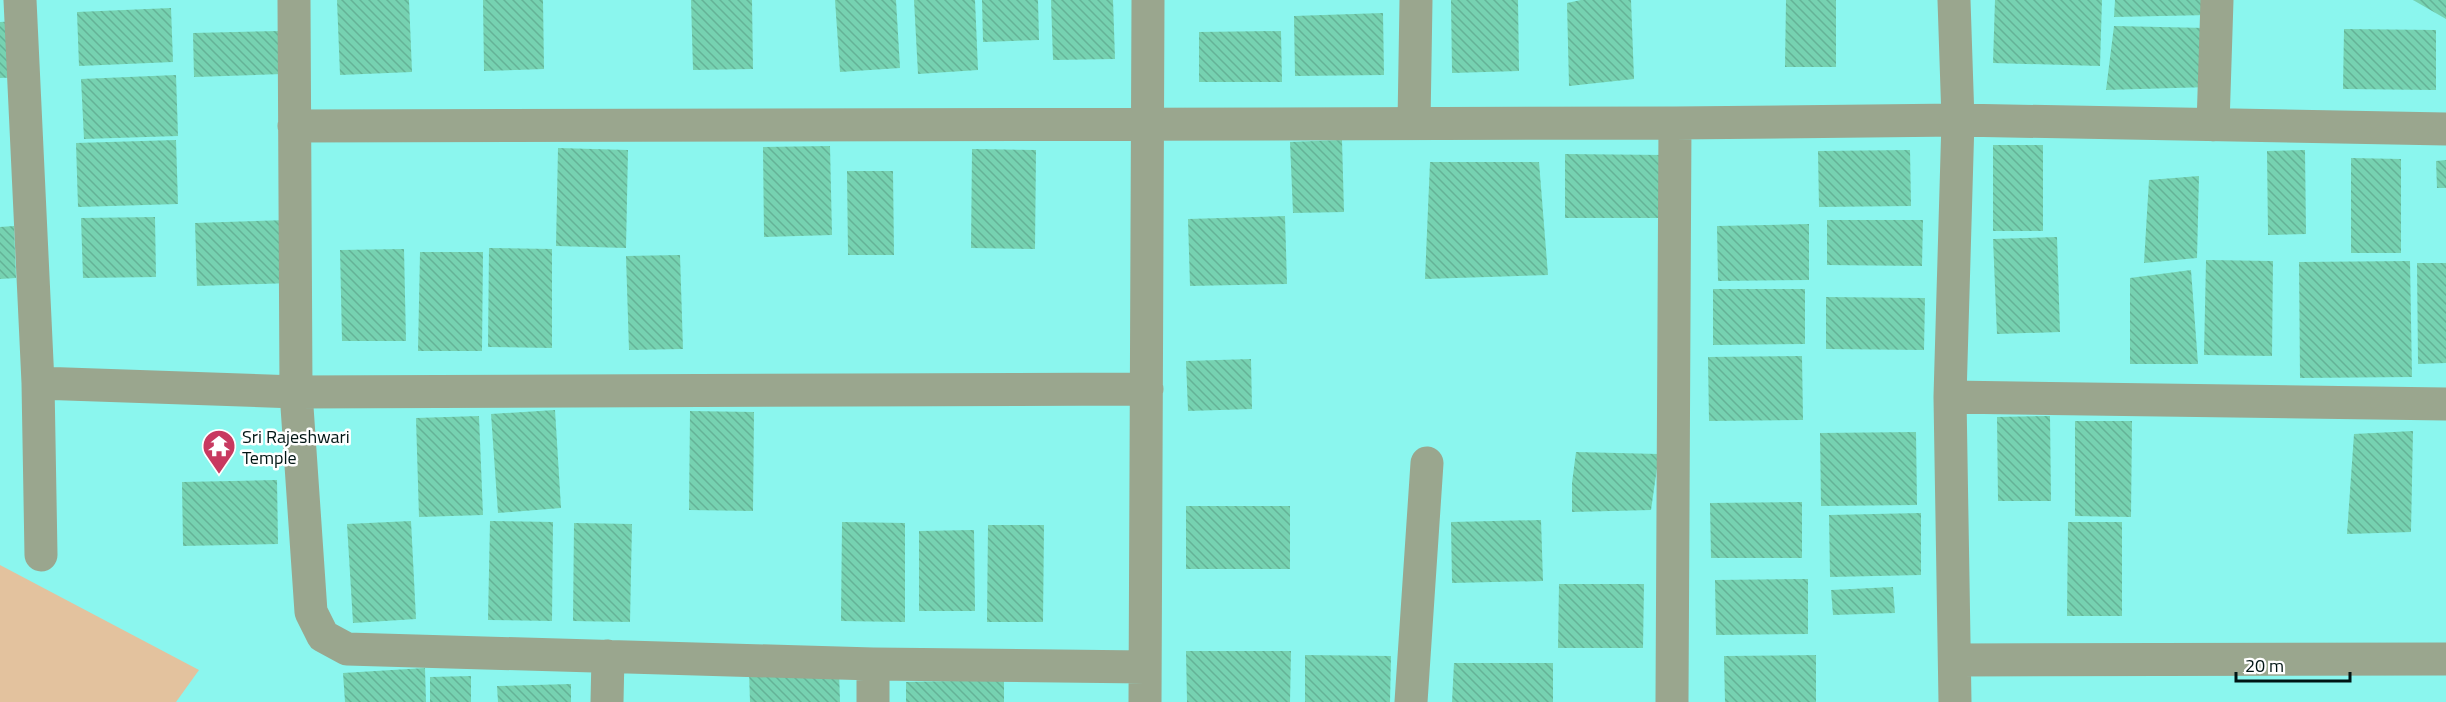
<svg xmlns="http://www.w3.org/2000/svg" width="2446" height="702" font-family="'Titillium Web',sans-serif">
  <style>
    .grass { fill: #e3c29e }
    .building { fill: url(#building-back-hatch) }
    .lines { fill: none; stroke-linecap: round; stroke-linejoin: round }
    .minor { stroke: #9aa68e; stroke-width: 33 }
    .labels { text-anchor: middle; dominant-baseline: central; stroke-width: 5; stroke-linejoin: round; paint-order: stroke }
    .poi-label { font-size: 18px; fill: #001514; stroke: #fff; text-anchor: start }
  </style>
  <defs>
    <pattern id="building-back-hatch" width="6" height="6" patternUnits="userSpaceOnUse" patternTransform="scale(1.5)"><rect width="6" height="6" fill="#76d2b1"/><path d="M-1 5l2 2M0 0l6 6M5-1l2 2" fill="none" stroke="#64b397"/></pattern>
  </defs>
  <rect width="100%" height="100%" fill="#8bf6ee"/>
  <path class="grass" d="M0 565 199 670 176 702H0Z"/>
  <path class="building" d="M337 0H409L412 72 340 75Z
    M483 0H543L544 69 484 71Z
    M691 0H752L753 69 693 70Z
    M835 0H896L900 68 840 72Z
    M914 0H975L978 70 918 74Z
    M982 0H1038L1039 40 983 42Z
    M1051 0H1113L1115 59 1053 60Z
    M1451 0H1518L1519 71 1452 73Z
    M1581 0H1631L1634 79 1569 86 1567 3Z
    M1786 0H1836V67H1785Z
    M1995 0H2102L2100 66 1993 63Z
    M2115 0H2210L2209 15 2114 17Z
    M2413 0H2446V19Z
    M171 8 173 62 79 66 77 12Z
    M1383 13 1384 75 1295 76 1294 16Z
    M20 21 23 77 0 78V22Z
    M2114 26 2207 28 2210 87 2106 90Z
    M2344 29 2436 30V90L2343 89Z
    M280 31 282 74 194 77 193 33Z
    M1281 31 1282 82H1199V32Z
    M176 75 178 136 84 139 81 79Z
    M176 140 178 204 78 207 76 143Z
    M1342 140 1344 212 1293 213 1290 142Z
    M1993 145H2043V231H1993Z
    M830 146 832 235 764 237 763 147Z
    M558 148 628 150 626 248 556 246Z
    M972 149 1036 150 1035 249 971 248Z
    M1910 150 1911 206 1819 207 1818 151Z
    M2305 150 2306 234 2268 235 2267 151Z
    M1565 154 1664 155V218H1565Z
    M2351 158 2401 159V253H2351Z
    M2446 160V188H2437L2436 161Z
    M1430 162H1539L1548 275 1425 279Z
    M847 171H893L894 255H848Z
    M2199 176 2197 258 2144 263 2149 180Z
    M1285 216 1287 284 1190 286 1188 219Z
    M155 217 156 277 83 278 81 218Z
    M289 220 291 283 197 286 195 223Z
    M1827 220H1923L1922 266 1827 265Z
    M1809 224V280L1718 281 1717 226Z
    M14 226 16 278 0 279V227Z
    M2057 237 2060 332 1997 334 1993 239Z
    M489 248 552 249V348L488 347Z
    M404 249 406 341H342L340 250Z
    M420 252H483L482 351H418Z
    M680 255 683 349 629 350 626 256Z
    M2206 260 2273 261 2272 356 2204 355Z
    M2410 261 2412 377 2300 378 2299 262Z
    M2417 263H2446V363L2418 364Z
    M2191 270 2198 364H2130V278Z
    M1713 289H1805V344L1713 345Z
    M1826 297 1925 298 1924 350 1826 349Z
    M1802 356 1803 420 1709 421 1708 357Z
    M1251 359 1252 409 1188 411 1186 361Z
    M555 410 561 508 498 513 491 414Z
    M690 411 754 412 753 511 689 510Z
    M479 416 483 515 419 517 416 418Z
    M2050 416 2051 501H1998L1997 417Z
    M2075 421H2132L2131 517 2075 516Z
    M2413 431 2411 532 2347 534 2354 434Z
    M1916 432 1917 505 1821 506 1820 433Z
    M1576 452 1659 454 1651 510 1572 512V483Z
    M277 480 278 544 183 546 182 482Z
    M1802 502V558H1711L1710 503Z
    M1186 506H1290V569H1186Z
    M1921 513V575L1830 577 1829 515Z
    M1541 520 1543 581 1452 583 1451 522Z
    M411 521 416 619 353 623 347 524Z
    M490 521 553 522 552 621 488 620Z
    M842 522 905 523V622L841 621Z
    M2068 522H2122V616H2067Z
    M574 523 632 524 630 622 573 621Z
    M988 525H1044L1043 622H987Z
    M974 530 975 611H919V531Z
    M1808 579V634L1716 635 1715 580Z
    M1559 584H1644L1643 648H1558Z
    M1893 587 1895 613 1833 615 1831 590Z
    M1186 651H1291L1290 702H1187Z
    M1305 655 1391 656 1390 702H1305Z
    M1816 655V702H1725L1724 656Z
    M1454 663H1553V702H1452Z
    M425 668 426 702H345L343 673Z
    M839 669 840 702H750L749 671Z
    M471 676V702H430V677Z
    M1004 680V702H906V682Z
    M571 684V702H498L497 686Z"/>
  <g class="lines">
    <path class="minor" d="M20 0 38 383 41 555
      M294 0 296 392 311 612 323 636 347 649 873 664 1145 667
      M1954 0 1958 120 1950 397 1955 702
      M1414 123 1416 0
      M2213 125 2217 0
      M294 126 1675 123 1958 120 2446 129
      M38 383 296 392 1147 389
      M1950 397 2446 404
      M1956 660 2446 659
      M873 664V702
      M607 702 608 656
      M1145 702 1148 0
      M1411 702 1427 463
      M1672 702 1675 123"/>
  </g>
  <defs>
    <g id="temple-pin" transform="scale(1.725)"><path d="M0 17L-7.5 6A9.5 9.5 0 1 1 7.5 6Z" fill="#c83960" stroke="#fff"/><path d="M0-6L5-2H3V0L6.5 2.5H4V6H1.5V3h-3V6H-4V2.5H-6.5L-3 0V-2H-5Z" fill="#fff"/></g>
  </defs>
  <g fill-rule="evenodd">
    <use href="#temple-pin" x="219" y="446"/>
  </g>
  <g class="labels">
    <g class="poi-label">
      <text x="242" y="436">Sri Rajeshwari<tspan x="242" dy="21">Temple</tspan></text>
    </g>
  </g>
  <path d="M2236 672v9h114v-9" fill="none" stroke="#001514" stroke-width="3"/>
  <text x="2245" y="672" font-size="18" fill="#001514" stroke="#ffffff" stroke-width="4.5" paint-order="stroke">20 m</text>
</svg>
